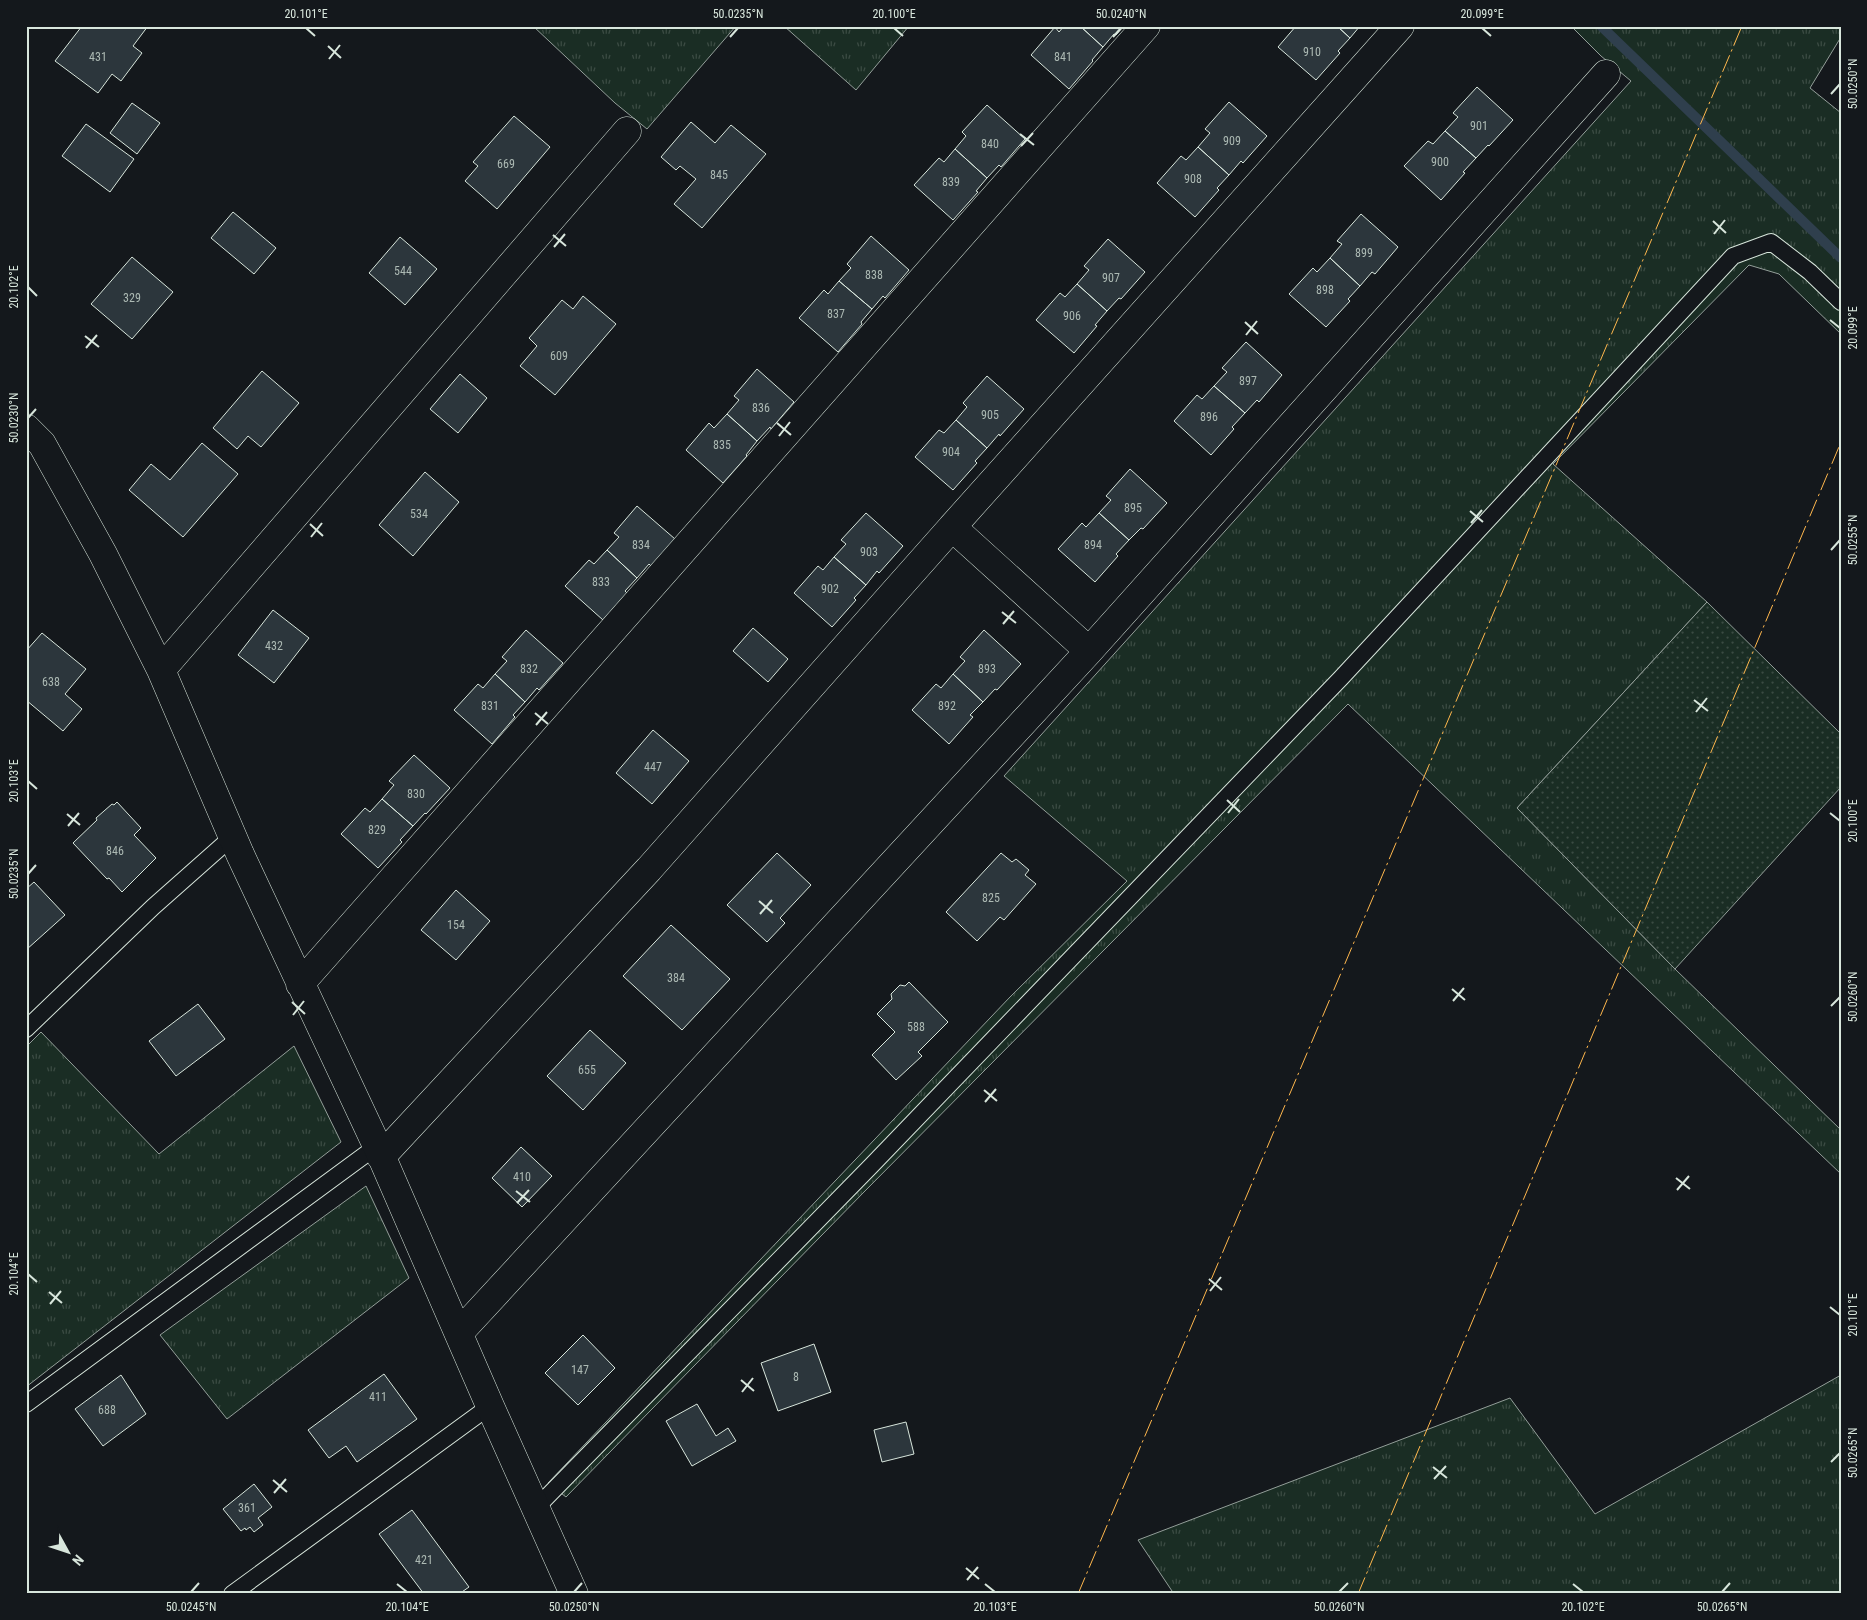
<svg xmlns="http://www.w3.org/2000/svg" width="1867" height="1620" font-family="'Roboto Condensed',sans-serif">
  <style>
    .grass { fill: url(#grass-tufts); stroke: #939e99 }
    .garden { fill: url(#garden-dots); stroke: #939e99 }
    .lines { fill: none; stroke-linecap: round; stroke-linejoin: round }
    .stream { stroke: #2f3f4d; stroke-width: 10 }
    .building { fill: #2c363c; stroke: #d8e6dc }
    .lane-casing { stroke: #d8e6dc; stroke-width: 18 }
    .street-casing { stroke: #d8e6dc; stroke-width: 29 }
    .lane { stroke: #14181c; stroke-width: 16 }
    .street { stroke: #14181c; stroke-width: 28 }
    .power { stroke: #ffb74d; stroke-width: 1; stroke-dasharray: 18 4 2.5 4; stroke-linecap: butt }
    .ticks { fill: none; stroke: #d8e6dc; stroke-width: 2 }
    .labels { text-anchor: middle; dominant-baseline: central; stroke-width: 4; stroke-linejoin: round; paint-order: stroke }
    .number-label { font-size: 12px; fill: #adbab4 }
    .neatline { fill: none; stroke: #d8e6dc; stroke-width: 2 }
    .ticks-label { font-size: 12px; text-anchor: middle; fill: #d8e6dc }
  </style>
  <defs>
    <pattern id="grass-tufts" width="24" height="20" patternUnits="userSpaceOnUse" patternTransform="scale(1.25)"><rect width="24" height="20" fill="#1a2d24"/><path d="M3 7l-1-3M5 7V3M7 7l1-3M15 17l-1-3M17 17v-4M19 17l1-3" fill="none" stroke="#3b4b43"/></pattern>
    <pattern id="garden-dots" width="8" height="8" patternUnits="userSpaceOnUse" patternTransform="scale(1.25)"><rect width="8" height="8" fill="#1a2d24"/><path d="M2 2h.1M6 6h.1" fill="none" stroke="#3b4b43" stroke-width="1.8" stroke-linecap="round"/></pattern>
  </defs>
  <rect width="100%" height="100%" fill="#14181c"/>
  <path class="grass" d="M533 26H736L647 129 615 103Z
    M784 26H909L856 90Z
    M1571 26H1841V37L1810 88 1841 113V334L1779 274 1749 265 1553 464 1707 602 1517 808 1675 969 1841 1130V1174L1348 704 864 1192 566 1497 548 1483 1010 997 1127 881 1004 776 1631 81 1601 56Z
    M41 1032 159 1154 294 1046 341 1142 26 1387V1047Z
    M366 1186 409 1278 227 1419 160 1335Z
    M1841 1375V1594H1174L1138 1540 1510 1398 1595 1514Z"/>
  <path class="garden" d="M1707 602 1841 734V787L1675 969 1517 808Z"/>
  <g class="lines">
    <path class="stream" d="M1601 26 1841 258"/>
  </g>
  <path class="building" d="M82 26H148L133 46 142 53 121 81 112 74 98 93 55 61Z
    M1064 26H1080L1103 47 1092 60 1093 61 1069 89 1031 55 1055 27 1059 32Z
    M1080 26H1124L1116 35 1114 34 1103 47Z
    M1296 26H1337L1350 38 1338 51 1340 53 1316 80 1278 47Z
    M1337 26H1360L1350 38Z
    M1477 87 1513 120 1489 146 1488 145 1476 158 1445 131 1458 117 1453 113Z
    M1229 102 1267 136 1243 163 1241 161 1229 175 1198 147 1210 133 1205 129Z
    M132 103 160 123 137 154 110 133Z
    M987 105 1025 139 1001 167 999 165 987 178 955 149 966 136 962 132Z
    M514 116 550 147 497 209 465 181 478 166 473 162Z
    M691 122 715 143 731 125 766 154 702 228 674 204 696 179 680 166 676 170 661 157Z
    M86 124 134 159 110 192 62 156Z
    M1445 131 1476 158 1463 172 1465 173 1441 200 1404 166 1428 141 1433 144Z
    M1198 147 1229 175 1217 188 1219 190 1195 217 1157 183 1181 156 1186 160Z
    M955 149 987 178 976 191 978 192 953 220 914 185 939 158 944 162Z
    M233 212 276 248 254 274 211 238Z
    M1361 214 1398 247 1375 274 1372 272 1360 286 1330 258 1342 244 1337 241Z
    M871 236 909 270 885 298 883 296 872 309 839 281 851 268 847 264Z
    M400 237 437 269 405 305 369 273Z
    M1108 239 1145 272 1121 299 1119 298 1107 311 1077 284 1089 270 1084 266Z
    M132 257 173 292 132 339 91 304Z
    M1330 258 1360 286 1348 299 1350 301 1326 327 1289 294 1313 268 1317 272Z
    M839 281 872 309 861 322 862 324 838 352 799 318 824 290 828 294Z
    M1077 284 1107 311 1095 325 1097 326 1074 353 1036 320 1060 293 1065 297Z
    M583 296 616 324 555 395 520 366 537 346 529 338 562 300 573 309Z
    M1246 342 1282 375 1259 402 1257 400 1245 413 1214 386 1227 372 1222 368Z
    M757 369 794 402 771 429 770 427 757 441 727 414 739 400 734 396Z
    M262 371 299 403 261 447 248 436 237 449 213 428Z
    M460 374 487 398 458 433 430 409Z
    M987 376 1024 409 1000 436 999 434 987 448 956 420 967 407 963 403Z
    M1214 386 1245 413 1232 427 1234 429 1211 455 1174 421 1197 395 1202 399Z
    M727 414 757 441 746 455 747 456 723 483 686 450 709 423 714 428Z
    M956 420 987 448 975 461 977 463 953 490 915 457 939 430 944 433Z
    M202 443 238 474 183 537 129 490 151 464 170 480Z
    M1130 469 1167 503 1143 529 1141 528 1129 540 1099 513 1111 500 1106 496Z
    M425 472 459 502 413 556 379 525Z
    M637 506 675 539 651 566 649 564 637 578 607 550 619 537 614 533Z
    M866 513 903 546 879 573 877 571 866 585 834 557 846 544 841 540Z
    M1099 513 1129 540 1116 554 1118 556 1095 582 1058 549 1082 523 1086 527Z
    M607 550 637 578 625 591 627 593 603 620 565 586 589 560 594 564Z
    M834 557 866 585 854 598 856 600 832 627 794 593 818 566 823 570Z
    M273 610 309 638 274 683 238 655Z
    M753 628 788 659 768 682 733 651Z
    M526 630 563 663 539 690 537 688 525 702 495 674 507 661 502 657Z
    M984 630 1021 664 997 690 995 689 983 702 953 674 965 661 960 657Z
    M42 633 86 669 65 694 82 709 63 731 26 700V651Z
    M495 674 525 702 513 715 515 717 492 744 454 710 478 684 483 688Z
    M953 674 983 702 970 715 973 717 949 744 912 710 936 684 941 688Z
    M653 730 689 761 652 804 616 773Z
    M414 755 450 788 426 814 425 813 413 826 382 799 394 785 389 781Z
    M382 799 413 826 400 840 402 842 378 868 341 834 365 808 370 812Z
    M117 802 141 828 134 835 156 858 122 892 109 878 107 879 73 843 97 820 96 818 112 804 114 805Z
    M777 853 811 885 780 918 785 923 767 942 727 905Z
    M1001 853 1012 862 1016 859 1029 870 1025 875 1036 884 1004 920 1000 917 977 941 946 912Z
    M34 882 65 915 26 950V889Z
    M456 890 490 921 456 960 421 930Z
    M671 925 730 979 682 1030 623 976Z
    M909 982 948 1022 918 1052 922 1056 896 1080 872 1055 895 1032 877 1014 892 999 891 994 900 985 905 986Z
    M198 1004 225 1039 176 1076 149 1041Z
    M590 1030 626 1063 583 1110 547 1076Z
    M521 1147 552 1176 522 1207 492 1178Z
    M583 1335 615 1368 578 1405 545 1373Z
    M814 1344 831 1392 778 1411 761 1363Z
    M384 1374 417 1419 357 1462 346 1446 329 1458 308 1430Z
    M121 1375 146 1414 103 1446 75 1409Z
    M697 1404 716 1436 728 1428 736 1441 692 1466 666 1421Z
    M906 1422 914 1454 882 1462 874 1430Z
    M254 1484 272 1507 258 1518 263 1525 254 1532 250 1527 246 1530 245 1528 241 1531 223 1509Z
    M412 1510 469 1587 459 1594H424L379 1534Z"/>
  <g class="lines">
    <g class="lane-casing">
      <path id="lane" d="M26 1029 153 907 232 837
        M26 1404 377 1146
        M536 1508 871 1166 1341 678 1733 256 1771 242 1810 272 1841 302
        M232 1594 490 1406"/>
    </g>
    <g class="street-casing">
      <path id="street" d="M26 428 42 444 103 554 161 670 240 854 377 1146 490 1406 574 1594
        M1089 651 952 527 1400 26
        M161 670 627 131
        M300 984 1146 26
        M381 1157 649 869 952 527
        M459 1333 1089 651 1606 74"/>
    </g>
    <use href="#lane" class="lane"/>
    <use href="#street" class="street"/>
    <path class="power" d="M1078 1594 1742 26
      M1358 1594 1841 442"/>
  </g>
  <path class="ticks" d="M306 28 315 36M894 28 903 36M1482 28 1491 36M730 37 738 28M1113 37 1121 28M328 46 341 58M329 59 340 45M1831 94 1840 84M1020 134 1034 145M1021 146 1033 133M1713 221 1726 233M1714 234 1725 220M553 235 566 246M554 247 565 234M28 287 37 296M1830 320 1840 328M1245 322 1258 334M1246 335 1257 321M85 336 99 347M86 348 97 335M28 418 36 409M777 423 791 435M779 436 790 422M1470 511 1483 522M1471 523 1482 510M310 524 323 536M311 537 322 523M1831 550 1840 540M1002 612 1016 623M1003 624 1014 611M1694 700 1708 711M1696 712 1707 698M535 713 548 724M536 725 547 712M28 781 37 789M1227 800 1240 812M1228 813 1239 799M1830 813 1840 821M67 814 80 825M68 826 79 813M28 874 36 865M759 901 773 913M760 914 772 900M1452 989 1465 1000M1453 1001 1464 988M292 1002 305 1014M1831 1006 1840 997M293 1015 304 1001M984 1090 997 1101M985 1102 996 1089M1676 1178 1690 1189M1677 1190 1689 1176M516 1191 530 1202M517 1203 529 1190M28 1274 37 1282M1209 1279 1222 1290M1210 1291 1221 1277M49 1292 62 1303M50 1304 61 1291M1830 1307 1840 1315M741 1380 754 1391M742 1392 753 1378M1831 1462 1840 1453M1433 1467 1447 1478M1434 1479 1446 1466M273 1480 287 1492M274 1493 286 1479M966 1568 979 1579M967 1580 978 1567M397 1584 407 1592M985 1584 995 1592M1573 1584 1583 1592M191 1592 199 1583M574 1592 582 1583M1339 1592 1348 1583M1722 1592 1730 1583"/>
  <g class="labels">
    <g class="number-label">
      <text x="1312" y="52">910</text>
      <text x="98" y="57">431</text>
      <text x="1063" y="57">841</text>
      <text x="1479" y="126">901</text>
      <text x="1232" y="141">909</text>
      <text x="990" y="144">840</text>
      <text x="1440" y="162">900</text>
      <text x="506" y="164">669</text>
      <text x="719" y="175">845</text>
      <text x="1193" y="179">908</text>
      <text x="951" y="182">839</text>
      <text x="1364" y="253">899</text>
      <text x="403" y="271">544</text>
      <text x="874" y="275">838</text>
      <text x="1111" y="278">907</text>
      <text x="1325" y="290">898</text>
      <text x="132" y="298">329</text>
      <text x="836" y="314">837</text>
      <text x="1072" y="316">906</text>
      <text x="559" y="356">609</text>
      <text x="1248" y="381">897</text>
      <text x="761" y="408">836</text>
      <text x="990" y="415">905</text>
      <text x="1209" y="417">896</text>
      <text x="722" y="445">835</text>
      <text x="951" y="452">904</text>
      <text x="1133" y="508">895</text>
      <text x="419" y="514">534</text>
      <text x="641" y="545">834</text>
      <text x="1093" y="545">894</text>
      <text x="869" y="552">903</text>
      <text x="601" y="582">833</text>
      <text x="830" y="589">902</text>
      <text x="274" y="646">432</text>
      <text x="529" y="669">832</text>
      <text x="987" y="669">893</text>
      <text x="51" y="682">638</text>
      <text x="490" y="706">831</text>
      <text x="947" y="706">892</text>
      <text x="653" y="767">447</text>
      <text x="416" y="794">830</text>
      <text x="377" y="830">829</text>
      <text x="115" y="851">846</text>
      <text x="991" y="898">825</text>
      <text x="456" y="925">154</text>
      <text x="676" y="978">384</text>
      <text x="916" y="1027">588</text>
      <text x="587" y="1070">655</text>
      <text x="522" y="1177">410</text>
      <text x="580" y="1370">147</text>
      <text x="796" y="1377">8</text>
      <text x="378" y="1397">411</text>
      <text x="107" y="1410">688</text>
      <text x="247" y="1508">361</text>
      <text x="424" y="1560">421</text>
    </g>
  </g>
  <rect width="1867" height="1620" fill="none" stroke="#14181c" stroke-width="55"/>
  <g transform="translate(68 1552) rotate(130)" stroke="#14181c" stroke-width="4" paint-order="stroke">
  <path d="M0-4L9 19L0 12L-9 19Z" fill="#d8e6dc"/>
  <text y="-8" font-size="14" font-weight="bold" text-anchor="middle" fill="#d8e6dc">N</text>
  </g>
  <rect x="28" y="28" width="1812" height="1564" class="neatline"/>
  <g class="ticks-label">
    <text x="306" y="18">20.101°E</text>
    <text x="738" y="18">50.0235°N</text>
    <text x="894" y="18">20.100°E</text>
    <text x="1121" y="18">50.0240°N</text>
    <text x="1482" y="18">20.099°E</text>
    <text transform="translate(1853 84) rotate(-90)" y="4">50.0250°N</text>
    <text transform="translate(14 287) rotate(-90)" y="4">20.102°E</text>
    <text transform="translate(1853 328) rotate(-90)" y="4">20.099°E</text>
    <text transform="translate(14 418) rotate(-90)" y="4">50.0230°N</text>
    <text transform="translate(1853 540) rotate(-90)" y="4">50.0255°N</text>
    <text transform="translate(14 781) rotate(-90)" y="4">20.103°E</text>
    <text transform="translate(1853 821) rotate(-90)" y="4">20.100°E</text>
    <text transform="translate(14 874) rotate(-90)" y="4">50.0235°N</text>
    <text transform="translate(1853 997) rotate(-90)" y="4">50.0260°N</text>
    <text transform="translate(14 1274) rotate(-90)" y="4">20.104°E</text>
    <text transform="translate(1853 1315) rotate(-90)" y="4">20.101°E</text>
    <text transform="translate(1853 1453) rotate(-90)" y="4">50.0265°N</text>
    <text x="191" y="1611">50.0245°N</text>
    <text x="407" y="1611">20.104°E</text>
    <text x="574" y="1611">50.0250°N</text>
    <text x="995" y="1611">20.103°E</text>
    <text x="1339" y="1611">50.0260°N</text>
    <text x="1583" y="1611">20.102°E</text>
    <text x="1722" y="1611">50.0265°N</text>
  </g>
</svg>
